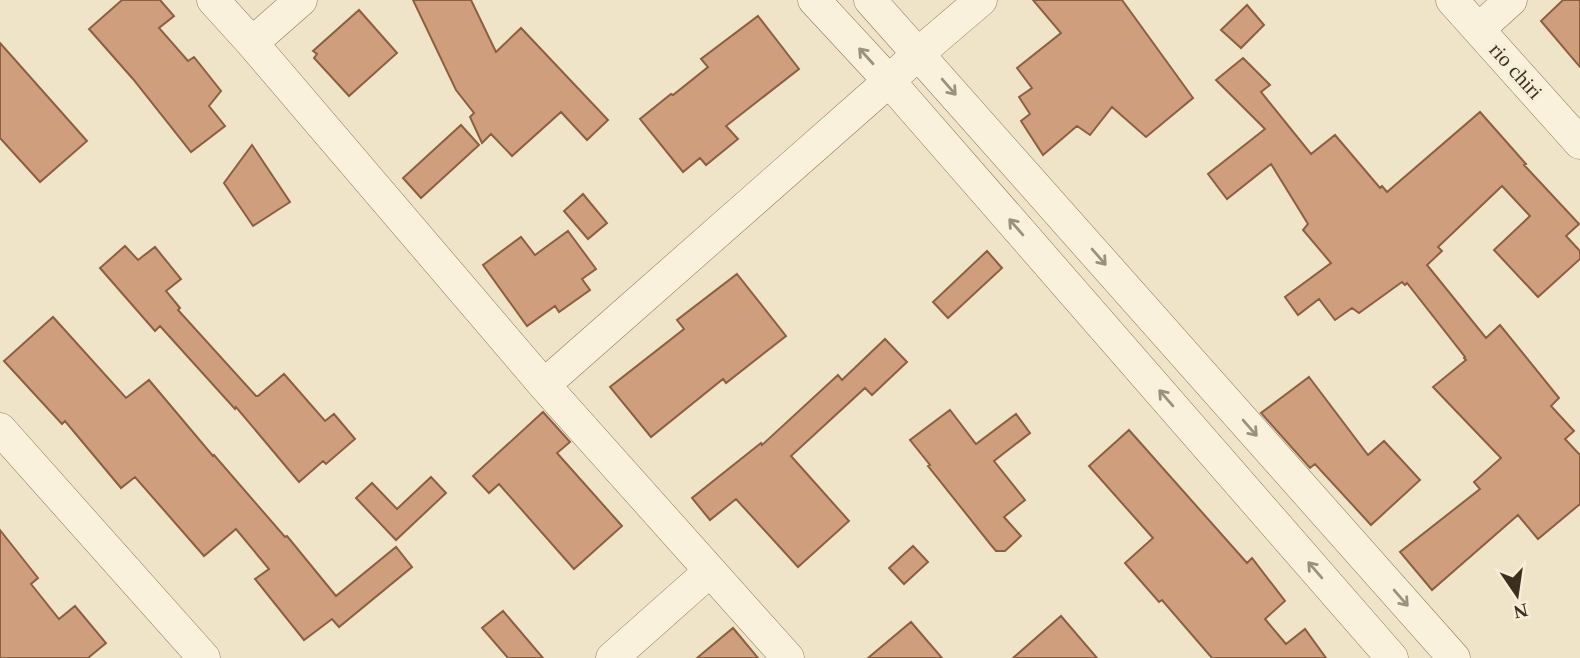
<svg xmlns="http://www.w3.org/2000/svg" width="1580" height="658" font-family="'Times New Roman',serif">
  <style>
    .building { fill: #cf9f7d; stroke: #8d5f41; stroke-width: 2 }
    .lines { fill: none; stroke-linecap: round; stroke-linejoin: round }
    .street-casing { stroke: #8d765c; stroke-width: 33 }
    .street { stroke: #faf1dc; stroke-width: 32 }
    .oneway { stroke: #9c907e }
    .labels { text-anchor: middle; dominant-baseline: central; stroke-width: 7; stroke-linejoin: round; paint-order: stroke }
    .street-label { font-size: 21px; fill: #3d2e20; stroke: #f7eed8 }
  </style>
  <rect width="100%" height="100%" fill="#f0e4c8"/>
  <path class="building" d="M122 0H160L174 16 159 28 188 61 194 57 221 91 209 106 225 126 191 152 133 79 89 29Z
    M413 0H471L496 52 521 28 608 120 587 140 561 112 512 156 491 134 482 143 470 117 474 113 456 90Z
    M1033 0H1122L1193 98 1146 137 1112 107 1090 135 1077 126 1043 155 1021 121 1030 114 1019 97 1032 88 1017 68 1061 33Z
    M1563 0H1580V67L1541 21Z
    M1247 5 1264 25 1241 48 1221 30Z
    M359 10 397 53 349 96 314 58 317 54 313 51Z
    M758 16 799 69 726 126 738 139 706 165 700 158 683 172 640 119 671 94 673 95 708 67 701 59Z
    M0 43 87 141 40 182 0 138Z
    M1243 58 1270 85 1261 92 1311 154 1335 135 1380 188 1382 186 1387 192 1480 112 1526 164 1524 165 1579 224 1566 236 1580 251V259L1538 297 1494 250 1530 216 1502 186 1438 247 1442 251 1427 265 1486 338 1500 325 1559 398 1551 406 1574 431 1565 439 1580 455V504L1538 539 1518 515 1432 590 1400 552 1480 489 1474 482 1501 458 1433 387 1466 360 1464 358 1465 357 1407 283 1405 285 1402 282 1359 313 1352 308 1335 320 1319 299 1298 315 1285 297 1331 263 1303 230 1308 224 1271 164 1227 199 1208 174 1265 129 1216 80Z
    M461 125 479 145 421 198 403 178Z
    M252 145 290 202 253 226 224 183Z
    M583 194 607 223 588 239 564 211Z
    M568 231 596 269 582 279 590 290 559 312 555 306 527 326 483 265 521 237 535 255Z
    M125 246 138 260 155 247 181 279 166 291 180 308 178 310 256 396H258L284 374 325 421 334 414 355 439 326 464 323 461 299 482 236 407 235 409 160 326 155 331 100 268Z
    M987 251 1002 268 948 318 933 302Z
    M737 274 786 336 726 383 723 379 651 437 610 387 684 329 677 320Z
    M53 317 126 398 149 380 213 456 214 455 285 537 287 536 336 596 396 547 412 567 339 627 332 619 304 640 255 579 269 569 236 529 204 556 135 477 121 488 65 421 62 424 4 361Z
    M885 339 907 362 872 395 865 388 791 456 849 521 798 567 736 499 710 520 692 498 761 443 762 445 838 375 842 380Z
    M1309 377 1368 455 1384 441 1420 480 1371 525 1315 464 1310 468 1261 413Z
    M950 410 976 444 1016 414 1030 433 994 461 1025 500 1004 517 1021 536 1005 551H996L991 545 928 466 930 465 910 440Z
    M543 412 570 442 557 453 622 526 574 569 499 484 489 493 473 476Z
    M1129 430 1247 563 1252 558 1285 601 1265 619 1286 644 1305 629 1326 658H1212L1162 600 1159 602 1125 563 1153 538 1089 466Z
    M431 477 446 493 396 540 356 498 372 483 397 509Z
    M0 530 38 578 31 584 59 619 75 606 106 643 88 658H0Z
    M913 546 928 562 904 584 889 568Z
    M503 611 543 658H508L482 628Z
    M1061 616 1097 658H1013Z
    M911 622 942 658H868Z
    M733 628 758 658H697Z"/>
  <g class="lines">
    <g class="street-casing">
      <path id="street" d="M213 0 252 43 544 385 788 658
        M814 0 889 81 1392 658
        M870 0 1454 658
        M1452 0 1580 143
        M1479 29 1511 0
        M252 43 301 0
        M544 385 889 81 919 53 981 0
        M0 429 204 658
        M612 658 710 571"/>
    </g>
    <use href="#street" class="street"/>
  </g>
  <defs><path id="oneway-shaft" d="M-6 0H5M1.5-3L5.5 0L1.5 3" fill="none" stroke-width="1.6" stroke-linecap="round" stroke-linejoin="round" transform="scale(1.75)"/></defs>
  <g class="oneway">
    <use href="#oneway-shaft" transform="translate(866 56) rotate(-132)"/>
    <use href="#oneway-shaft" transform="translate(949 87) rotate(49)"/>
    <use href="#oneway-shaft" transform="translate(1016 227) rotate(-131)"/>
    <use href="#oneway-shaft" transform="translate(1099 257) rotate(49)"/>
    <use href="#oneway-shaft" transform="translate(1166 398) rotate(-131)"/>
    <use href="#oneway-shaft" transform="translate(1250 428) rotate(49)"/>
    <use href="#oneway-shaft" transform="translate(1315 570) rotate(-131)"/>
    <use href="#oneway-shaft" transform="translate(1401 598) rotate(49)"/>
  </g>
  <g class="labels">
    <g class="street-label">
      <text transform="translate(1516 71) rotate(48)">rio chiri</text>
    </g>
  </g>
  <g transform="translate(1517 595) rotate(167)" stroke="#f7eed8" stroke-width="5" paint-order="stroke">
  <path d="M0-5L12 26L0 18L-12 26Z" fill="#3d2e20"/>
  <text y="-10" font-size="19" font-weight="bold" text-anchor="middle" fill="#3d2e20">N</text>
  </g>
</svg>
